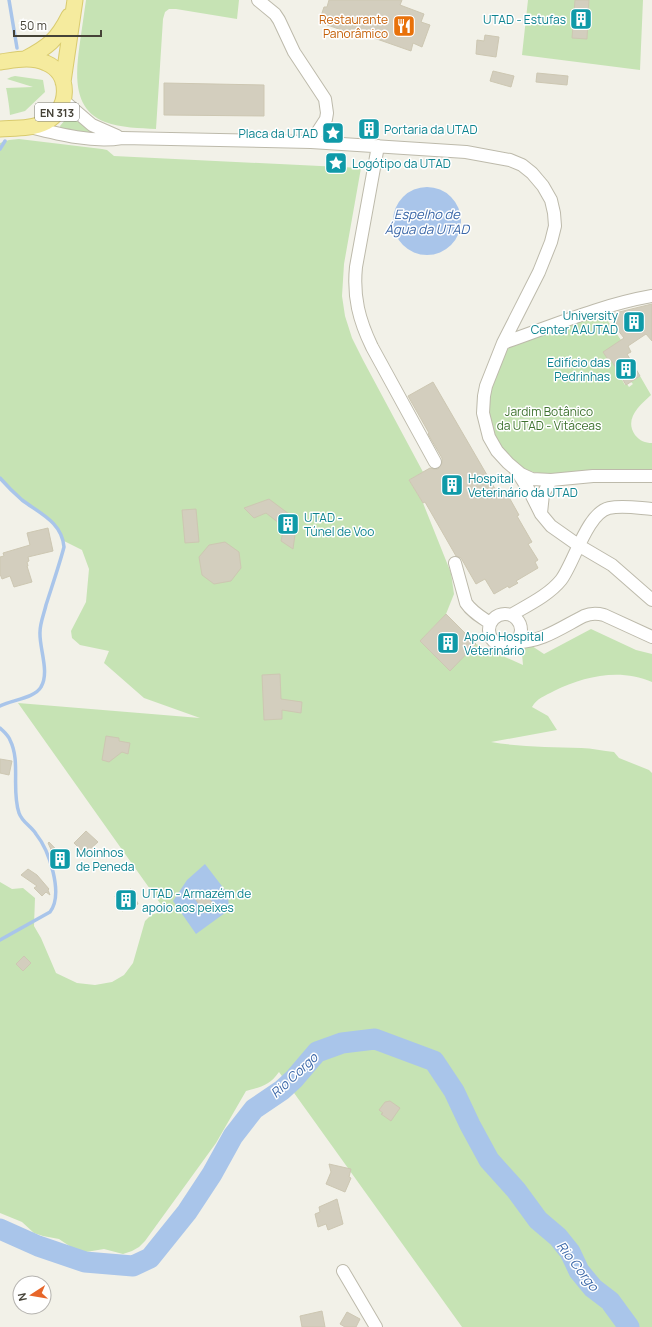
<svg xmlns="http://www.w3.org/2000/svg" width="652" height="1327" font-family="Manrope,sans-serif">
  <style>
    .green { fill: #c6e3b4 }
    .water { fill: #a9c5ea }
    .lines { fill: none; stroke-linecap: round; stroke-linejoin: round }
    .stream { stroke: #a9c5ea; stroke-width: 3.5 }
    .river { stroke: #a9c5ea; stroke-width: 21 }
    .building { fill: #d3cebe; stroke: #cdc7b2 }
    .minor-casing { stroke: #bdbaab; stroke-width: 14 }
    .major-casing { stroke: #d9cb6f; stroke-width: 17 }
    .minor { stroke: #fff; stroke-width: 12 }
    .major { stroke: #f5eb9e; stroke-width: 15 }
    .labels { text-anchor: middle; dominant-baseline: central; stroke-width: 3; stroke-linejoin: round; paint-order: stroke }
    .shield { fill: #fff; stroke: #7d7b73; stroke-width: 1 }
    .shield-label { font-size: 11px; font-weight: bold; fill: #454237 }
    .food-label { font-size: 12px; fill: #c56008; stroke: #fff; text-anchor: end }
    .culture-label { font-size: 12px; fill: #0d838f; stroke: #fff; text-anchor: start }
    .park-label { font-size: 12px; fill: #3e722f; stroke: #fff }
    .water-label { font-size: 13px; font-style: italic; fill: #3a67a8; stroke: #fff }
  </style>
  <rect width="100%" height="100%" fill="#f2f1e8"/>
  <path class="green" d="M86 0H239L237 19 176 9H169L165 12 163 19 156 129C140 128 121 128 105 122 71 109 76 71 80 42 82 28 84 14 86 0Z
    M528 0H643L640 70 522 55Z
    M15 76 43 80 45 92 25 111 10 115C10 111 7 91 6 88L33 87 7 79 11 77Z
    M70 114 92 130 91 133 61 129 60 126Z
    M19 139 102 149 107 150 114 156 361 168 344 264 342 296 345 316 352 338 363 360 423 472 409 480 423 503 451 573 454 594 446 614 420 641 450 670 476 644 523 665 522 654 519 647 532 646 544 654 591 629 636 650 652 654V682C620 668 584 676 554 691 545 696 537 698 532 707L548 716 557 730 491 742C520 747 551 747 581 748 592 748 603 751 614 752L619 758 649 770 652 773V1327H462L279 1072C270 1085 261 1087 246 1091L216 1143 145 1241 139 1247 132 1251 123 1254 104 1249 80 1253 59 1239 43 1236 34 1233 22 1222 0 1213V882L12 889 23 888 35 898 34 926 41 938 56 973 77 983 95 985 112 982 124 975 133 963 145 921 151 915 160 912 167 913 18 703 200 718 144 698 104 663 109 651 80 645 72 638 71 631 86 602 89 569 82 550 64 541C56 520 39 512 23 500 14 493 7 486 0 478V143L9 140Z
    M603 314 621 340 604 352 609 361 611 360 625 385 627 384 629 387 633 384 631 382 640 376 651 395C639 406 624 419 635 435 640 441 645 443 652 443V469C614 468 576 477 539 473 526 472 517 464 508 455 493 439 484 412 491 390 495 375 502 361 507 347Z"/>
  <path class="water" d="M393 221a34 34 0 1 1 68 0a34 34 0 1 1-68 0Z
    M205 864 228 894 229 910 196 934 173 901 187 880Z"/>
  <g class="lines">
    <path class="stream" d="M9 0 17 48
      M0 149 5 141
      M0 478C7 486 14 493 22 500 39 513 62 522 64 547 59 566 52 586 46 605 44 614 40 623 40 632 39 648 50 672 41 687 35 698 11 700 0 706
      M0 728C4 732 8 735 10 740 21 762 11 789 19 813 22 822 31 826 36 834 49 850 64 894 50 912L0 940"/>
    <path class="river" d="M0 1229 38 1246 85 1262 133 1266 150 1258 187 1212 212 1174 233 1136 254 1109 282 1090 294 1079 317 1052 342 1043 375 1039 434 1061 454 1091 470 1125 489 1160 516 1190 538 1220 558 1237 570 1252 579 1271 593 1288 610 1301 629 1327"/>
  </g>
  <path class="building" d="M329 0H402L400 5 424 14 421 22 430 25 422 47 413 43 411 51 354 31 353 34 319 22 324 7H327Z
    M575 0H589L587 39 572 38Z
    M485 35 499 37 496 57 476 54 477 40 484 41Z
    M493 71 514 76 511 87 490 81Z
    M537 73 568 76 567 85 536 82Z
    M164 83 264 85V116L164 115Z
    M652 304V341L646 334 628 346 631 352 627 354 640 376 626 385 611 360 609 361 603 352 624 338 617 329 619 328 611 314Z
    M433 382 498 494 505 490 519 515 517 516 532 542 528 544 538 560 535 562 538 568 516 581 518 583 509 588 508 586 494 594 485 579 476 584 461 558 456 556 425 502 423 503 409 480 430 468 434 469H438L442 463V458L428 434 429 433 408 396Z
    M269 499 297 520 293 549 281 541 284 527 266 513 254 518 244 508Z
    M196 509 199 542 185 543 182 510Z
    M48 528 53 551 28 557 29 561 27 562 28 566H27L32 582 14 587 10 576 2 579 0 574V557L4 556 3 553 30 545 27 533Z
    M225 542 239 552 241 568 231 581 214 584 202 575 199 557 209 545Z
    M446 614 476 644 450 671 420 641Z
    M280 674 281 699 302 702 301 713 282 710V719L264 720 262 675Z
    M106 736 119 738V741L130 743 128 754 122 752 109 762 102 760Z
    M0 759 12 761 9 775 0 773Z
    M86 831 98 842 88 851 85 848 82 851 74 843Z
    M49 842 70 864 60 869 48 843Z
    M28 869 37 875 49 889 48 890 50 895 46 892 42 896 34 888 37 886 21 875Z
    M131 889 138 904 122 911 115 896Z
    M205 893 215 906 205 913 196 900Z
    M24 956 31 963 23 971 16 964Z
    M390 1101 400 1108 391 1121 381 1114 383 1113 379 1110 385 1102Z
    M329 1164 351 1169 349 1177 351 1178 345 1192 326 1184 331 1172Z
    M337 1199 343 1224 328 1230 326 1224 318 1227 315 1214 320 1212 319 1207Z
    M322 1311 325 1327H302L300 1316Z
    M347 1312 360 1319 356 1327H345L340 1324Z"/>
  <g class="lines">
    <g class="minor-casing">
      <path id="minor" d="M258 0 275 14 279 20 294 52 325 99 327 113 326 119 311 142
        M64 101 92 125 117 136
        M30 127C58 134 93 143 122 138L311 142 466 152 510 160 522 165 532 173 543 186 551 200 554 213 555 226 551 242 539 272 503 343 486 386 484 396 483 413 489 437 497 451 508 463 521 474 532 479 551 480 593 476H652
        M378 146 356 267C353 297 359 320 372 347L435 462
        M503 343C552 326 601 305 652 296
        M518 473 530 492 541 514 551 526 578 545 612 565 652 600
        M541 513 543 494 551 480
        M455 563 466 603C472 612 481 617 490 623
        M489 630a16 16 0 1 1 32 0a16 16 0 1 1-32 0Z
        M511 615C528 605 549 595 561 580 574 563 587 513 609 508 623 505 638 508 652 509
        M515 642C541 643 562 627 584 616 591 613 596 613 604 615L652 637
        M343 1271 376 1327"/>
    </g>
    <g class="major-casing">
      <path id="major" d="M25 59C48 47 57 40 69 16
        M0 62C15 60 31 56 46 63 72 74 69 110 46 122 32 129 15 128 0 129
        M63 82 75 0"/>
    </g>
    <use href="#minor" class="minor"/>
    <use href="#major" class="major"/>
  </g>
  <defs>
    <g id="building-square" transform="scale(1.15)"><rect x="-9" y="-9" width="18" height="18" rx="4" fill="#0f9aa8" stroke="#fff"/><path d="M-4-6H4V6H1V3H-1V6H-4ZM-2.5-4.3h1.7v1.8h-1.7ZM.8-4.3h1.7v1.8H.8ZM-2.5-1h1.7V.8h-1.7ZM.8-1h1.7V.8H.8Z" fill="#fff"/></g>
    <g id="restaurant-square" transform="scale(1.15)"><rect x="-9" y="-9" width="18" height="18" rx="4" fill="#e8710a" stroke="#fff"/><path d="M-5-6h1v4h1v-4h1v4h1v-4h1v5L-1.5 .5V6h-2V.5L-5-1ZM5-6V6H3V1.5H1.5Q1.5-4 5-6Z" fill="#fff"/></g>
    <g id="sight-square" transform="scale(1.15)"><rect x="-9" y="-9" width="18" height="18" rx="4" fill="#0f9aa8" stroke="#fff"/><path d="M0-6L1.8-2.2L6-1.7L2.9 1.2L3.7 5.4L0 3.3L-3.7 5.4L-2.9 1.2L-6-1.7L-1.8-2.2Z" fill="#fff"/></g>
  </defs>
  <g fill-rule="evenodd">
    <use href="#building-square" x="581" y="19"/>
    <use href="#restaurant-square" x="404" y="26"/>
    <use href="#building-square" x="369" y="129"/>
    <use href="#sight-square" x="333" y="133"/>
    <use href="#sight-square" x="336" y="163"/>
    <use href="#building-square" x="634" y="322"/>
    <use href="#building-square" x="626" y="369"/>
    <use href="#building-square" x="452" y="485"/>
    <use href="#building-square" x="288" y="524"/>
    <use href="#building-square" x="448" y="643"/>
    <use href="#building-square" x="60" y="859"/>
    <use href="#building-square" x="126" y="900"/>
  </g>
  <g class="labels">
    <rect class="shield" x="35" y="103" width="44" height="18" rx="3"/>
    <g class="shield-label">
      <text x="57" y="112">EN 313</text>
    </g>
    <g class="food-label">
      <text x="388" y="19">Restaurante<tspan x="388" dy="14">Panorâmico</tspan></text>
    </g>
    <g class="culture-label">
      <text x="566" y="19" text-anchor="end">UTAD - Estufas</text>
      <text x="384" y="129">Portaria da UTAD</text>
      <text x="318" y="133" text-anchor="end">Placa da UTAD</text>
      <text x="352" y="163">Logótipo da UTAD</text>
      <text x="618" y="315" text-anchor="end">University<tspan x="618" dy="14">Center AAUTAD</tspan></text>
      <text x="610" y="362" text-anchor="end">Edifício das<tspan x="610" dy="14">Pedrinhas</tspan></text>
      <text x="468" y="478">Hospital<tspan x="468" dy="14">Veterinário da UTAD</tspan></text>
      <text x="304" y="517">UTAD -<tspan x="304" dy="14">Túnel de Voo</tspan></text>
      <text x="464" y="636">Apoio Hospital<tspan x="464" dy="14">Veterinário</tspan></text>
      <text x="76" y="852">Moinhos<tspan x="76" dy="14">de Peneda</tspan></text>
      <text x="142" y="893">UTAD - Armazém de<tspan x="142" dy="14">apoio aos peixes</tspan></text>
    </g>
    <g class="park-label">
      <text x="549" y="411">Jardim Botânico<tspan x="549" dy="14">da UTAD - Vitáceas</tspan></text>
    </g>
    <g class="water-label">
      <text x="427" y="214">Espelho de<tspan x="427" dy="15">Água da UTAD</tspan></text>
      <text transform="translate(294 1075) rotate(-43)">Rio Corgo</text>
      <text transform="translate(578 1266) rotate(52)">Rio Corgo</text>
    </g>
  </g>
  <g transform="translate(32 1295) rotate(258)"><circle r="19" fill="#ffffff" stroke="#b5b3af"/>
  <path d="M0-3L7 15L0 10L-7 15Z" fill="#e7662a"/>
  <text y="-6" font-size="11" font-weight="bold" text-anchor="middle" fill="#454237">N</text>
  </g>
  <path d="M14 30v6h87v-6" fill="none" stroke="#454237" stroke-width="2"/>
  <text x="20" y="30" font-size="12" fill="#454237" stroke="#ffffff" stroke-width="3" paint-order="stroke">50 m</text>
</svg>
